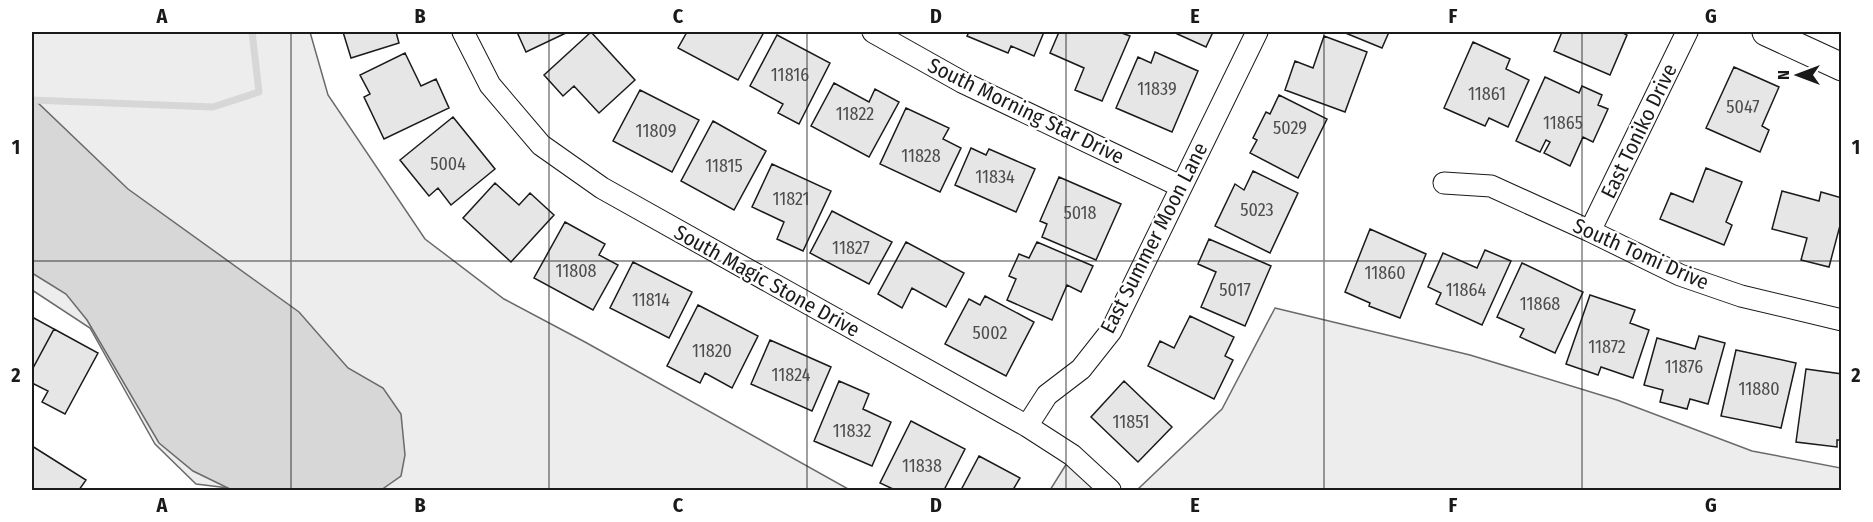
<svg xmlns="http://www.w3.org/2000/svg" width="1873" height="522" font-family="'Fira Sans Condensed',sans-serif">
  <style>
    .built { fill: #ededed; stroke: #6a6a6a; stroke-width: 1.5 }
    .water { fill: #d7d7d7; stroke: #6a6a6a; stroke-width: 1.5 }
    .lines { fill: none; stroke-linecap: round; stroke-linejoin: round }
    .stream { stroke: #d7d7d7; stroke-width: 7 }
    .building { fill: #e6e6e6; stroke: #1a1a1a; stroke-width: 1.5 }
    .minor-casing { stroke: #1a1a1a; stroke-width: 23 }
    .tertiary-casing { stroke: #1a1a1a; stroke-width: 29 }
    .minor { stroke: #fff; stroke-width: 21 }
    .tertiary { stroke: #fff; stroke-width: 27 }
    .grid { fill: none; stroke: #1a1a1a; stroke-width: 1.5; stroke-opacity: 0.55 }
    .labels { text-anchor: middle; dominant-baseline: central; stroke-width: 4.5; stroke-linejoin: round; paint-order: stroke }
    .number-label { font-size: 18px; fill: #4d4d4d }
    .street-label { font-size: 21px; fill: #1a1a1a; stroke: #fff }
    .neatline { fill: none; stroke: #1a1a1a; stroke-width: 2 }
    .grid-label { font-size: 20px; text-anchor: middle; font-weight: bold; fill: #1a1a1a }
  </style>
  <rect width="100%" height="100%" fill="#fff"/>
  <path class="built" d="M32 32H310L328 95 425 239 504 299 585 342 850 490H245L196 484 155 444 90 328 32 290Z
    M1275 308 1470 355 1617 400 1752 451 1841 468V490H1137L1222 409Z
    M1072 455 1110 490H1050Z"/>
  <path class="water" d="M32 93 34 99 128 189 299 312 348 368 383 388 401 414 405 455 401 476 381 490H232L193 471 159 443 87 320 66 294 32 273Z"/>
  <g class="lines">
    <path class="stream" d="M32 100 213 107 259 92 252 32"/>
  </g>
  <path class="building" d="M343 32H396L399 43 351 58Z
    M517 32H568L526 52Z
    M591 32 635 80 599 113 574 86 563 96 544 75Z
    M687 32H764L738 80 678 48Z
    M969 32H1044L1034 56 1011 46 1008 53 967 36Z
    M1059 32H1119L1130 36 1102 101 1075 90 1084 68 1050 53Z
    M1173 32H1213L1206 47Z
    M1343 32H1389L1382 48Z
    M1562 32H1621L1627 35 1610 75 1554 51Z
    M777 35 830 63 799 124 778 113 783 104 750 86Z
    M1324 36 1367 52 1345 112 1285 90 1295 61 1313 68Z
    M1473 42 1510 59 1506 69 1529 80 1508 127 1489 118 1485 126 1444 108Z
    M1155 52 1198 71 1172 132 1116 108 1138 57 1151 63Z
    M405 53 421 86 436 79 449 108 384 139 364 97 370 94 360 75Z
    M1734 67 1779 87 1762 126 1769 130 1760 152 1706 128Z
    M1545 77 1579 93 1582 86 1602 95 1598 105 1608 109 1593 142 1583 137 1570 166 1544 153 1550 142 1546 140 1540 152 1516 141Z
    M834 83 869 102 875 89 899 102 869 157 811 126Z
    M640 90 699 120 672 172 613 141Z
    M1279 95 1327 119 1298 178 1250 153 1257 140 1253 138 1266 112 1270 114Z
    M906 108 949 128 943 139 961 148 940 192 880 164Z
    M453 117 495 169 451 205 438 188 429 196 400 160Z
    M713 121 766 151 734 210 681 181Z
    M971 148 986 155 989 149 1035 169 1016 212 955 185Z
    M772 164 831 191 803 251 777 239 784 222 752 207Z
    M1706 168 1742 182 1726 222 1732 225 1724 245 1660 219 1671 193 1693 202Z
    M1253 171 1298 193 1270 253 1215 226 1235 184 1244 190Z
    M1059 177 1121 204 1096 260 1042 237 1047 224 1040 221Z
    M495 183 519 205 530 193 554 215 511 262 463 218Z
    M1782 191 1819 201 1821 192 1842 198V218L1829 267 1801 260 1807 238 1772 229Z
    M832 211 892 242 869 284 810 253Z
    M565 222 605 244 599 255 618 265 593 310 534 278Z
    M1370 229 1426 254 1400 318 1369 306 1370 303 1345 292Z
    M1209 239 1271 266 1245 326 1201 307 1216 272 1198 264Z
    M906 242 964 273 946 307 912 288 902 308 878 294Z
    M1037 242 1093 266 1081 292 1067 285 1052 320 1007 300 1016 279 1009 276 1019 254 1029 258Z
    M1485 250 1511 261 1482 325 1436 304 1441 293 1428 287 1443 253 1477 268Z
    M633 262 692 292 669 338 610 308Z
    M1522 263 1583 292 1555 353 1520 337 1524 329 1497 317Z
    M1590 295 1635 310 1630 323 1649 330 1633 378 1601 367 1598 375 1566 364Z
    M985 296 1034 322 1006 376 945 344 969 299 980 305Z
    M698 305 758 336 732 388 705 373 700 383 667 366Z
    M1190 316 1234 337 1225 356 1233 360 1214 399 1148 366 1160 341 1174 348Z
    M32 317 54 329 32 370Z
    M54 329 98 353 65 414 42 402 48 391 32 383V370Z
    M1699 336 1725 343 1708 404 1690 399 1687 409 1660 402 1663 390 1644 385 1657 338 1695 349Z
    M770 340 831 367 812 411 751 384Z
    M1736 350 1796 363 1781 428 1721 416Z
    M1806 369 1842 374V440H1837V447L1796 442Z
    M839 381 869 394 863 409 891 422 872 466 814 441Z
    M1124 381 1172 427 1138 462 1091 417Z
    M911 421 965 449 944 490H895L880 483Z
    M32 446 86 480 79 490H32Z
    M979 456 1020 478 1014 488 1018 490H961Z"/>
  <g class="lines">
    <g class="minor-casing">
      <path id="minor" d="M463 32 490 85 541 145 602 188 1027 426 1072 455 1110 490
        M873 32 962 82 1180 186
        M1444 183 1491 186 1590 231 1680 275 1741 296 1842 320
        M1590 231 1687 32
        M1027 426 1047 395 1081 369 1111 331 1257 32"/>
    </g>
    <g class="tertiary-casing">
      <path id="tertiary" d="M1766 32 1842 67"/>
    </g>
    <use href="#minor" class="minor"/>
    <use href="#tertiary" class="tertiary"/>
  </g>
  <path class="grid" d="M291 32V490M549 32V490M807 32V490M1066 32V490M1324 32V490M1582 32V490M32 261H1842"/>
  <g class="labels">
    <g class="number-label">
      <text x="790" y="75">11816</text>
      <text x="1157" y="89">11839</text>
      <text x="1487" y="94">11861</text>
      <text x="1743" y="107">5047</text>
      <text x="855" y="114">11822</text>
      <text x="1563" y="123">11865</text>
      <text x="1290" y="128">5029</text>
      <text x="656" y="131">11809</text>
      <text x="921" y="156">11828</text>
      <text x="448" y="164">5004</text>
      <text x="724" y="166">11815</text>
      <text x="995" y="177">11834</text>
      <text x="791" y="199">11821</text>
      <text x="1257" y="210">5023</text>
      <text x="1080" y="213">5018</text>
      <text x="851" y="248">11827</text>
      <text x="576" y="271">11808</text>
      <text x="1385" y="273">11860</text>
      <text x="1235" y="290">5017</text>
      <text x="1466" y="290">11864</text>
      <text x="651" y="300">11814</text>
      <text x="1540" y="304">11868</text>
      <text x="990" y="333">5002</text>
      <text x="1607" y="347">11872</text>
      <text x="712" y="351">11820</text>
      <text x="1684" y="367">11876</text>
      <text x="791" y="375">11824</text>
      <text x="1759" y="389">11880</text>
      <text x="1131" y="422">11851</text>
      <text x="852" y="431">11832</text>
      <text x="922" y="466">11838</text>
    </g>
    <g class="street-label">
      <text transform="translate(1026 111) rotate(26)">South Morning Star Drive</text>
      <text transform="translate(1639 131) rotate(-64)">East Toniko Drive</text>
      <text transform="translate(1154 238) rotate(-63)">East Summer Moon Lane</text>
      <text transform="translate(1641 254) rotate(24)">South Tomi Drive</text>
      <text transform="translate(767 281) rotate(29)">South Magic Stone Drive</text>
    </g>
  </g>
  <rect width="1873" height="522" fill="none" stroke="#ffffff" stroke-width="66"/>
  <g transform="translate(1798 75) rotate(270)" stroke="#ffffff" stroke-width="4.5" paint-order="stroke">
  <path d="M0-4.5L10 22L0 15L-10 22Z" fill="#1a1a1a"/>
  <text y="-9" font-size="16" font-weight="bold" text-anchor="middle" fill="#1a1a1a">N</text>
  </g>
  <rect x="33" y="33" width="1807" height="456" class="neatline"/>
  <g class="grid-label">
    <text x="162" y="23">A</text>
    <text x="420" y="23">B</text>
    <text x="678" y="23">C</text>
    <text x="936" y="23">D</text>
    <text x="1195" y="23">E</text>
    <text x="1453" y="23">F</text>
    <text x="1711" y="23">G</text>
    <text x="16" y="154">1</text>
    <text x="1856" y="154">1</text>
    <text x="16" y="382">2</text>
    <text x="1856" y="382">2</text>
    <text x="162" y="512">A</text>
    <text x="420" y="512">B</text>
    <text x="678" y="512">C</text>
    <text x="936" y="512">D</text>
    <text x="1195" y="512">E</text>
    <text x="1453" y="512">F</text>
    <text x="1711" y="512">G</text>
  </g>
</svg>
